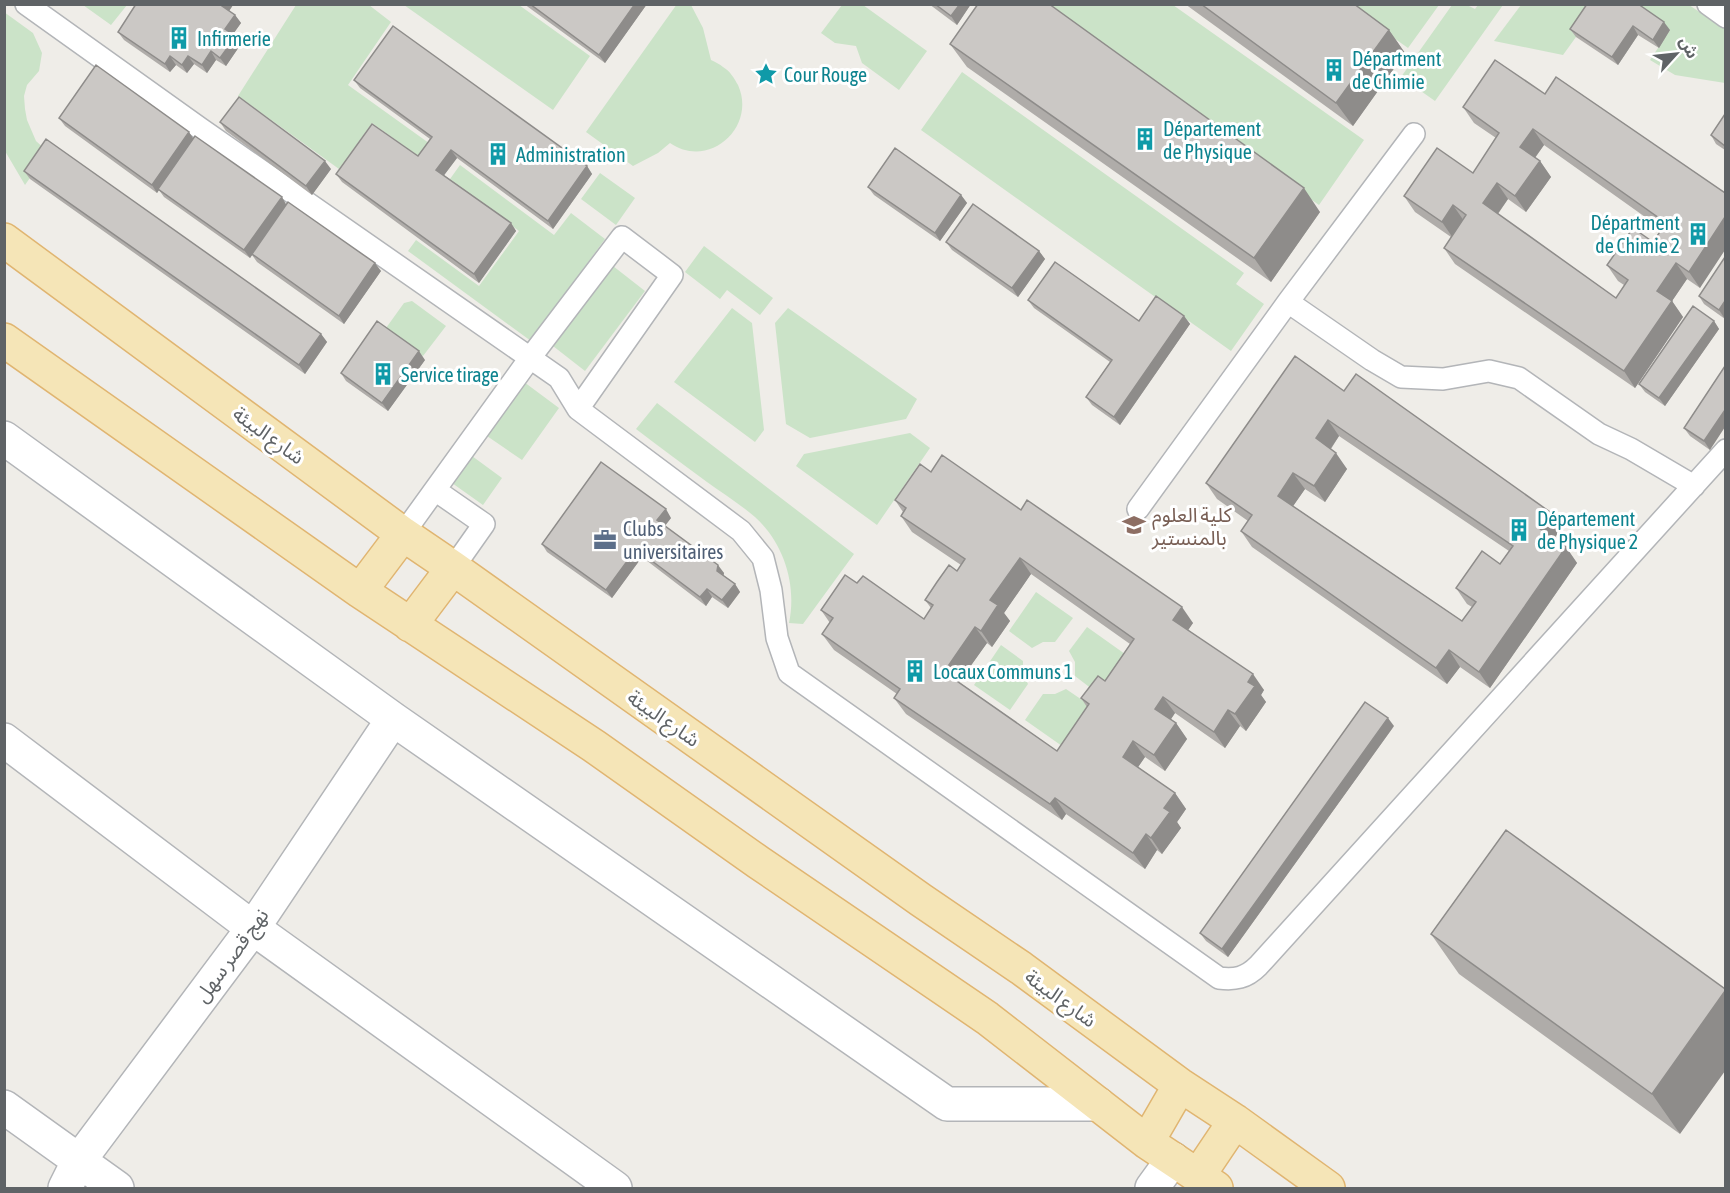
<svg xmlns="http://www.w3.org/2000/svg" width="1730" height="1193" font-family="'Asap Condensed','Noto Sans Arabic',sans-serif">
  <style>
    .green { fill: #cbe3c8 }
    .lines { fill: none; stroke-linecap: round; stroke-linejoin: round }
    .lane-casing { stroke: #b3b5b8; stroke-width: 24 }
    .street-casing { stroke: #b3b5b8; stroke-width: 36 }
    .primary-casing { stroke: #e0b571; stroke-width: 36 }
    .lane { stroke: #fff; stroke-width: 21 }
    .street { stroke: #fff; stroke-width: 33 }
    .primary { stroke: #f5e5b7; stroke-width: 33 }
    .wall { fill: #afaca9; fill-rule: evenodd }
    .shaded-wall { fill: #8e8c8a }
    .building { fill: #cbc8c5; stroke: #8e8c8a; stroke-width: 1.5; fill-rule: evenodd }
    .labels { text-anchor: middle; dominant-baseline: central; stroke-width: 6; stroke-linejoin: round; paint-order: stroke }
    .culture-label { font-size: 20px; fill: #0d838f; stroke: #fff; text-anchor: start }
    .street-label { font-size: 20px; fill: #5f6366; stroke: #fff }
    .education-label { font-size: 20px; fill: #785e54; stroke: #fff; text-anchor: start }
    .service-label { font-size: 20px; fill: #4e5e75; stroke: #fff; text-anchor: start }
  </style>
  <rect width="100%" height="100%" fill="#efede8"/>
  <path class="green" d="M677 4 691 5 703 28 711 60C715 62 720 64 723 67 730 71 734 78 738 85 757 127 709 170 670 143L658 153 633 166 586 132Z
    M1591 4 1576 37 1563 55 1494 41 1521 5Z
    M83 5V4L127 5 111 25Z
    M296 5H369L391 22 348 85 433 146 424 160 372 123 339 169 238 96Z
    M404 5H519L590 56 553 110Z
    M842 5H863L927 51 899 90 862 63 856 46 835 43 821 33Z
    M1037 5H1173L1364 140 1319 205Z
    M1347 5H1439L1408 48Z
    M1452 5H1467L1475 9 1478 5H1503L1435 101 1401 77Z
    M1631 5H1689L1725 29V83L1675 75 1650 60 1670 30Z
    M4 12 33 33 42 53 39 71 27 85 24 96 25 109 27 120 36 141 48 152 25 185 5 151Z
    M962 72 1244 273 1236 284 1264 304 1231 351 921 130Z
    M460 165 554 235 571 213 605 239 531 341 408 251 416 240 479 286 519 231 450 179Z
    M600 173 635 198 616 225 581 199Z
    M704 246 773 298 760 315 727 290 720 299 685 272Z
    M613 266 645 291 585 371 553 346Z
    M412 301 446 326 423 356 386 328 404 303Z
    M732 308 752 323 764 430 755 442 674 382Z
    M788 308 917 399 906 419 810 438 786 424 775 323Z
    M524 382 559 408 522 460 487 436Z
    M657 403 854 554 803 624 789 623C797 585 784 543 755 517 740 504 722 493 707 482 683 464 659 447 636 429Z
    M910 433 930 448 877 525 796 466 804 454Z
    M472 456 502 478 483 505 452 483Z
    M1036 592 1073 618 1055 642H1043L1032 648 1009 631Z
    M1087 627 1125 654 1097 693 1075 676V662L1069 651Z
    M1001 645 1023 661V674L1028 684 1010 710 974 685Z
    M1066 689 1091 706 1062 746 1025 720 1043 694H1055Z"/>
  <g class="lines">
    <g class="lane-casing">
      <path id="lane" d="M26 4 201 129 559 378 578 409 741 531 763 558 771 590 777 638 789 673 1219 978C1235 980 1246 978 1258 966L1726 450
        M1708 4 1726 17
        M1288 302 1372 360 1401 377 1443 379 1489 371 1519 378 1599 434 1631 449 1694 486
        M435 490 484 524 453 568
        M1138 509 1288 302 1414 134
        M403 534 530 358 622 237 672 275 578 409"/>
    </g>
    <g class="street-casing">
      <path id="street" d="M4 438 393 719 947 1104H1098
        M4 740 253 928 615 1188
        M4 1107 117 1188
        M65 1188 78 1162 253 928 393 719
        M1152 1188 1173 1159"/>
    </g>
    <g class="primary-casing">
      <path id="primary" d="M4 240 403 534 453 568 921 900 1021 968 1180 1085 1235 1121 1328 1188
        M4 340 360 591 594 746 758 862 987 1018 1147 1142 1216 1188
        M360 591 403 534
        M410 625 453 568
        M1147 1142 1180 1085
        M1198 1176 1235 1121"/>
    </g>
    <use href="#lane" class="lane"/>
    <use href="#street" class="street"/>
    <use href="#primary" class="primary"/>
  </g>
  <path class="wall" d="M524 4H647L605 63Z
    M929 4H971L957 25Z
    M1185 4H1354L1389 30 1405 53 1353 126Z
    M1587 4 1670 30 1659 48 1638 35 1618 65 1576 37 1570 29Z
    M233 5 229 11 235 15 241 23 233 34 236 36 241 44 226 66 216 60 207 73 194 64 187 73 176 65 170 72 124 40 118 32Z
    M950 44 1320 212 1271 282 967 67Z
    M354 80 587 166 592 174 553 229 457 158 444 175 511 223 516 231 479 283 342 182 336 174 418 156 430 139 360 88Z
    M1545 94 1725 193 1700 288 1687 279 1672 301 1683 317 1635 388 1455 264 1444 248 1451 237 1415 212 1404 196 1473 173 1496 138 1474 123 1463 107ZM1544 145 1662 229 1653 242 1607 265 1618 281 1624 285 1616 298 1498 214 1508 199 1526 212 1551 177 1540 161 1535 158Z
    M1725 114V150L1716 144 1711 135Z
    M59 118 193 139 381 271 344 324 257 262 252 255 250 258 164 197 159 190 157 193 65 126Z
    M220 122 331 169 312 195 226 131Z
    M24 171 321 334 327 342 305 374 30 179Z
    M868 187 961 195 967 203 940 241 874 195Z
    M946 242 1039 251 1045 259 1018 297 952 250Z
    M1725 257V319L1704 304 1699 296Z
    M1028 300 1139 321 1184 316 1190 324 1120 425 1092 405 1086 397 1110 362 1034 308Z
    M1714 321 1719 329 1665 406 1645 392 1639 384Z
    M425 360 388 411 346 381 341 373Z
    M1725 366 1710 450 1690 436 1684 428Z
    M1344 391 1562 528 1554 538 1566 547 1577 563 1490 688 1460 667 1447 684 1252 547 1241 531 1248 521 1217 499 1206 483ZM1339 436 1509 551 1500 564 1456 588 1467 604 1472 607 1462 621 1293 506 1305 489 1325 502 1347 469 1331 449Z
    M931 472 1021 510 1193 623 1188 630 1264 690 1261 695 1266 702 1246 731 1240 726 1225 748 1175 713 1171 719 1176 723 1187 739 1165 771 1145 757 1138 767 1175 793 1186 809 1177 822 1181 828 1162 854 1157 850 1145 869 1066 814 1062 820 906 714 894 698 897 694 834 650 822 634 830 623 821 610 857 583 924 619 931 608 925 600 957 571 961 565 912 532 901 516 903 512 895 500ZM1031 574 1130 644 1105 681 1081 698 1087 707 1057 751 959 682 987 643 992 647 1010 621 1004 613Z
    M671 518 665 526 724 573 723 575 735 584 740 592 728 608 712 597 706 606 642 557 612 598 547 552 542 544Z
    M1394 726 1228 957 1206 941 1200 933Z
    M1506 830 1680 1134 1459 974 1431 934Z"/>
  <path class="shaded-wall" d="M223 4H233V5L227 14 222 6Z
    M635 4H647L605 63 599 55Z
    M960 4H971L957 25 951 16Z
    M235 15 241 23 231 37 225 29Z
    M1664 22 1670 30 1659 48 1653 40Z
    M1633 26 1638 35 1618 65 1612 57Z
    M1389 30 1405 53 1353 126 1336 103Z
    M236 36 241 44 226 66 220 58Z
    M211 51 216 60 207 73 202 65Z
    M170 56 176 65 170 72 165 64Z
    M188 56 194 64 187 73 182 65Z
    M1533 129 1544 145 1531 163 1520 147Z
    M189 132 195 141 158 189 159 190 157 193 152 185Z
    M451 150 457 158 442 178 436 170Z
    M325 161 331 169 312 195 306 186Z
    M1540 161 1551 177 1526 212 1515 196Z
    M587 166 592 174 553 229 548 221Z
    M1497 183 1508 199 1494 219 1483 203Z
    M1304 188 1320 212 1271 282 1254 258Z
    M961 195 967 203 940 241 935 233Z
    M282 197 287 206 250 258 244 250Z
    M1453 205 1464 221 1453 238 1442 222Z
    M1725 217V250L1700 288 1689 272Z
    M511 223 516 231 479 283 474 274Z
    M1039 251 1045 259 1018 297 1012 288Z
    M375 263 381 271 344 324 339 316Z
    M1676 263 1687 279 1672 301 1683 317 1635 388 1624 371 1657 291Z
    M1725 301V319L1719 310Z
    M1184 316 1190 324 1120 425 1114 417Z
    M1714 321 1719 329 1665 406 1659 398Z
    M321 334 327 342 305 374 299 365Z
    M419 351 425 360 388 411 382 403Z
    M1725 410V427L1710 450 1704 441Z
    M1328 420 1339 436 1327 454 1316 438Z
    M1336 453 1347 469 1325 502 1314 486Z
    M1293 473 1305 489 1289 512 1278 496Z
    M666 509 671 518 663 528 657 520Z
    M1550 512 1562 528 1550 544 1539 528Z
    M1566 547 1577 563 1490 688 1479 672Z
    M636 549 642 557 612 598 606 590Z
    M1020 558 1031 574 1004 613 1010 621 992 647 981 631 990 600Z
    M718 565 724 573 723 579 717 571Z
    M735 584 740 592 728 608 722 600Z
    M707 589 712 597 706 606 700 597Z
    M1182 607 1193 623 1184 636 1173 620Z
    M975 627 987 643 955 688 944 672Z
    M1449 650 1460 667 1447 684 1436 668Z
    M1253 674 1264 690 1261 695 1266 702 1246 731 1235 714 1248 682Z
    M1163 697 1175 713 1167 725 1155 709Z
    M1228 710 1240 726 1225 748 1214 732Z
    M1388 718 1394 726 1228 957 1222 949Z
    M1176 723 1187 739 1165 771 1154 755Z
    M1133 741 1145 757 1134 773 1123 757Z
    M1175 793 1186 809 1177 822 1181 828 1162 854 1151 838 1164 808Z
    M1055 798 1066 814 1062 820 1050 804Z
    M1146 834 1157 850 1145 869 1133 853Z
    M1725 991V1071L1680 1134 1652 1094Z"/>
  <path class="building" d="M136 4H223L222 6 235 15 225 29 236 36 220 58 211 51 202 65 188 56 182 65 170 56 165 64 118 32Z
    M530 4H635L599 55Z
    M935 4H960L951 16Z
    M978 4H1049L1304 188 1254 258 950 44Z
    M1201 4H1354L1389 30 1336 103Z
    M1587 4H1638L1664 22 1653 40 1633 26 1612 57 1570 29Z
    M393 26 587 166 548 221 451 150 436 170 511 223 474 274 336 174 372 124 418 156 432 137 354 80Z
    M1495 60 1545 94 1556 77 1725 193V217L1689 272 1676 263 1657 291 1672 301 1624 371 1444 248 1466 215 1453 205 1442 222 1404 196 1437 148 1473 173 1499 133 1463 107ZM1533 129 1666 223 1653 242 1633 228 1607 265 1628 280 1616 298 1483 203 1497 183 1515 196 1540 161 1520 147Z
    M96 65 189 132 152 185 59 118Z
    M239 97 325 161 306 186 220 122Z
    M1725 114V146L1711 135Z
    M195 136 282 197 244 250 158 189Z
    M46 139 321 334 299 365 24 171Z
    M895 148 961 195 935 233 868 187Z
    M288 202 375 263 339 316 252 254Z
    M973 204 1039 251 1012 288 946 242Z
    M1725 257V301L1719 310 1699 296Z
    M1055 262 1139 321 1156 296 1184 316 1114 417 1086 397 1112 360 1028 300Z
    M1693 306 1714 321 1659 398 1639 384Z
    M377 321 419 351 382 403 341 373Z
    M1295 356 1344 391 1356 374 1550 512 1539 528 1566 547 1479 672 1449 650 1436 668 1241 531 1252 515 1206 483ZM1328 420 1513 546 1500 564 1482 551 1456 588 1476 602 1462 621 1278 496 1293 473 1314 486 1336 453 1316 438Z
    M1725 366V410L1704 441 1684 428Z
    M942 455 1021 510 1027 500 1182 607 1173 620 1253 674 1248 682 1255 686 1235 714 1228 710 1214 732 1163 697 1155 709 1176 723 1154 755 1133 741 1123 757 1175 793 1164 808 1170 812 1151 838 1146 834 1133 853 1055 798 1050 804 894 698 900 689 822 634 833 618 821 610 845 575 857 583 863 576 924 619 933 605 925 600 937 582 949 565 957 571 965 559 901 516 906 508 895 500 920 464 931 472ZM1020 558 1134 639 1105 681 1098 676 1081 698 1089 704 1057 751 944 672 975 627 981 631 998 605 990 600Z
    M601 462 666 509 657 520 718 565 717 571 735 584 722 600 707 589 700 597 636 549 606 590 542 544Z
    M1365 702 1388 718 1222 949 1200 933Z
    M1506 830 1725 989V991L1652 1094 1431 934Z"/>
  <defs>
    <g id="building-bare" transform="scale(1.8)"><path d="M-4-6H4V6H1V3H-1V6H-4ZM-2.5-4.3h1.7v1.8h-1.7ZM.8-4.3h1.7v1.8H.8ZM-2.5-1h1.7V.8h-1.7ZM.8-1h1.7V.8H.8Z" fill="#0f9aa8" stroke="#fff" stroke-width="2.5" paint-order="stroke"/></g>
    <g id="sight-bare" transform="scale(1.8)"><path d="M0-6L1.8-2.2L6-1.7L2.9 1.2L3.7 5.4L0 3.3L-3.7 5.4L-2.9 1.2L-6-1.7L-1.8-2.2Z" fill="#0f9aa8" stroke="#fff" stroke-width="2.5" paint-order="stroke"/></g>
    <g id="university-bare" transform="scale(1.8)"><path d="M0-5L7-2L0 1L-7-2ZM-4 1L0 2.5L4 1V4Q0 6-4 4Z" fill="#8d6e63" stroke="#fff" stroke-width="2.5" paint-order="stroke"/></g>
    <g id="office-bare" transform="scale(1.8)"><path d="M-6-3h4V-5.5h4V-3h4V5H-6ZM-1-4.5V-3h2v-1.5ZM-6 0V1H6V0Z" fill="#5c6f8a" stroke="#fff" stroke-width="2.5" paint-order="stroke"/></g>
  </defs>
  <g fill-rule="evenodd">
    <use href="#building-bare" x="179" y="38"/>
    <use href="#building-bare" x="1334" y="70"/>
    <use href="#sight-bare" x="766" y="74"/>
    <use href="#building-bare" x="1145" y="139"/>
    <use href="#building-bare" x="498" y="154"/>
    <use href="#building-bare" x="1698" y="234"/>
    <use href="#building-bare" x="383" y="374"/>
    <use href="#university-bare" x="1134" y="525"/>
    <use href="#building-bare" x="1519" y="530"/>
    <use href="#office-bare" x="605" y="540"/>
    <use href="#building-bare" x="915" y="671"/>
  </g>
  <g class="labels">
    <g class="culture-label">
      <text x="197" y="38">Infirmerie</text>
      <text x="1352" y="58">Départment<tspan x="1352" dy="23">de Chimie</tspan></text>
      <text x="784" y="74">Cour Rouge</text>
      <text x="1163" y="128">Département<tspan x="1163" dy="23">de Physique</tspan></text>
      <text x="516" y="154">Administration</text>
      <text x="1680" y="222" text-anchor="end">Départment<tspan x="1680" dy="23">de Chimie 2</tspan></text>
      <text x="401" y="374">Service tirage</text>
      <text x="1537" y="518">Département<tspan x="1537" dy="23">de Physique 2</tspan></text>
      <text x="933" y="671">Locaux Communs 1</text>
    </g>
    <g class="street-label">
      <text transform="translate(269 435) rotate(36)">شارع البيئة</text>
      <text transform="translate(664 718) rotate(35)">شارع البيئة</text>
      <text transform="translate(231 955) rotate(-54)">نهج قصر سهل</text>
      <text transform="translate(1061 998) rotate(36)">شارع البيئة</text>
    </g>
    <g class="education-label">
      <text x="1152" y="514">كلية العلوم<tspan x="1152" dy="23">بالمنستير</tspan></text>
    </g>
    <g class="service-label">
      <text x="623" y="528">Clubs<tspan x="623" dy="23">universitaires</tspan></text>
    </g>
  </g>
  <rect width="1730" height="1193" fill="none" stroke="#5f6366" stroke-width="12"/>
  <g transform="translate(1676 54) rotate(63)" stroke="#ffffff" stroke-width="4.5" paint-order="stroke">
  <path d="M0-4.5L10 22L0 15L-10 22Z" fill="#5f6366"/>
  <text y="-9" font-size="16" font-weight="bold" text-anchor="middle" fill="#5f6366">ش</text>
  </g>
</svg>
